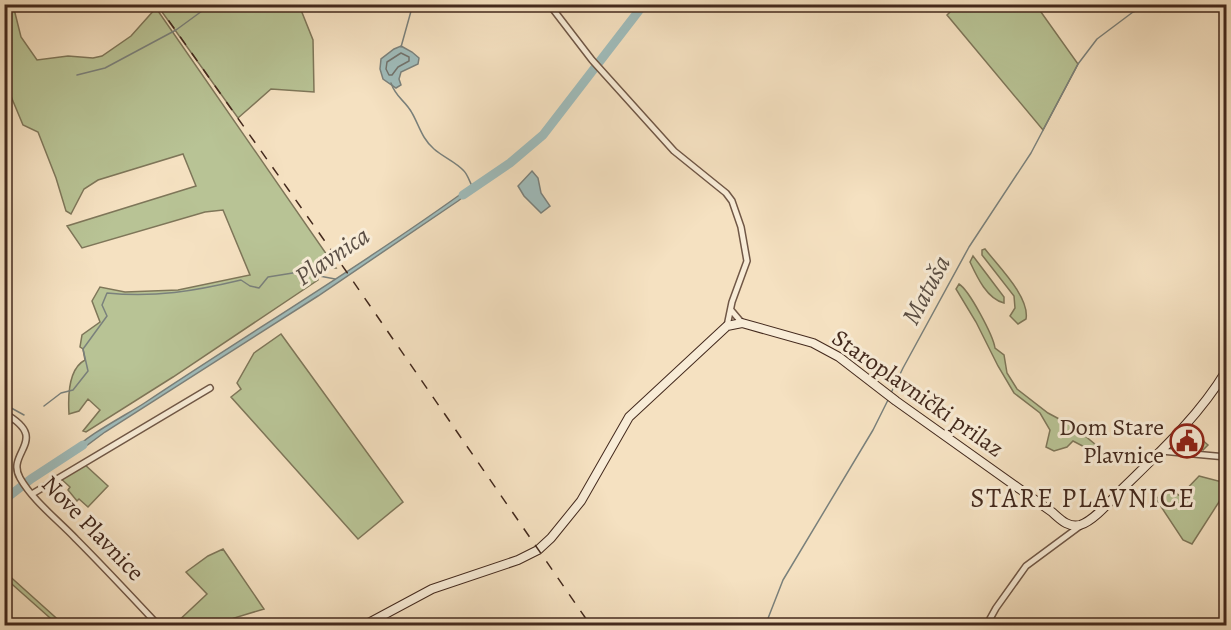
<svg xmlns="http://www.w3.org/2000/svg" width="1231" height="630" font-family="Alegreya,serif">
  <style>
    .green { fill: #b8c395; stroke: #7e7659; stroke-width: 1.5 }
    .water { fill: #9fbcbb; stroke: #7a817c; stroke-width: 1.5 }
    .lines { fill: none; stroke-linecap: round; stroke-linejoin: round }
    .shore { stroke: #71726c; stroke-width: 1.5 }
    .stream { stroke: #7a817c; stroke-width: 1.5 }
    .river { stroke: #9fbcbb; stroke-width: 9 }
    .street-casing { stroke: #705746; stroke-width: 8 }
    .secondary-casing { stroke: #43291d; stroke-width: 10 }
    .street { stroke: #f8ecd7; stroke-width: 5 }
    .secondary { stroke: #f8ecd7; stroke-width: 8 }
    .rail { stroke: #43291d; stroke-width: 1.5; stroke-dasharray: 10 10; stroke-linecap: butt }
    .labels { text-anchor: middle; dominant-baseline: central; stroke-width: 6; stroke-linejoin: round; paint-order: stroke }
    .street-label { font-size: 24px; fill: #43291d; stroke: #f8ecd7 }
    .poi-label { font-size: 24px; fill: #43291d; stroke: #f8ecd7; text-anchor: end }
    .water-label { font-size: 26px; font-style: italic; fill: #5a4e44; stroke: #f8ecd7 }
    .quarter-label { font-size: 27px; letter-spacing: 1.5px; fill: #43291d; stroke: #f8ecd7 }
  </style>
  <rect width="100%" height="100%" fill="#f5e1c1"/>
  <filter id="stains"><feTurbulence type="fractalNoise" baseFrequency=".00333" numOctaves="4"/><feColorMatrix values="0 0 0 0 .2 0 0 0 0 .09 0 0 0 0 .02 0 0 0 .5 -.17"/></filter>
  <radialGradient id="worn" r=".72"><stop offset=".6" stop-color="#630" stop-opacity="0"/><stop offset="1" stop-color="#630" stop-opacity=".3"/></radialGradient>
  <path class="green" d="M5 4 13 5 21 37 37 60 68 56 93 58 102 56 131 36 156 8 336 268H316L318 280 173 377 86 432 83 431 100 410 88 399 79 411 69 414C68 398 68 369 85 360L83 349 80 347 82 335 100 322 92 301 100 287 125 292 178 290 250 275 223 210 205 212 82 248 67 226 196 186 183 154 98 180 84 189 71 214 66 211 56 178 38 132 23 125 5 82Z
    M157 5H299L313 40 314 92 271 89 238 118Z
    M957 5H1036L1078 64 1043 130 947 15Z
    M985 249C998 266 1030 297 1026 319L1018 324 1010 316 1015 308 1014 296 982 255V250Z
    M973 256 1004 297V303C987 299 977 277 970 262Z
    M959 284C969 290 993 335 995 348L1004 355 1007 373 1017 389 1048 413 1061 420 1068 422 1096 445 1094 452 1073 441 1067 447 1054 451 1046 447 1050 430 1040 413 1014 393 998 366 976 322 956 289Z
    M281 334 403 502 358 539 231 397 241 389 237 383 254 353Z
    M1192 431 1208 445 1203 450 1187 436Z
    M83 463 108 486 88 507 79 499 77 501 68 490 70 487 59 477Z
    M1199 476 1226 483V491L1192 544 1183 540 1156 499 1169 488 1180 496Z
    M223 549 264 609 234 618 241 625H174L207 594 186 572 208 556Z
    M5 572 64 625H58L5 578Z"/>
  <path class="water" d="M401 46 412 52 419 58 418 64 401 72 399 79 401 85 396 88 383 79 380 69 381 59 394 49Z
    M532 171 538 178 541 193 550 206 541 213 524 196 518 186Z
    M472 186 474 189 458 201 318 296 105 432 78 452 75 450C83 437 130 413 146 402 254 330 367 262 472 186Z"/>
  <g class="lines">
    <path class="shore" d="M401 53 409 57V61L398 67 392 75H389L386 69 387 62Z"/>
    <path class="stream" d="M401 47 413 4
      M77 75 105 68 176 30 202 11 215 4
      M391 83C396 98 405 100 412 113 419 125 422 139 434 149 443 157 456 162 464 171 468 175 470 183 473 188
      M891 393 903 368 969 247 1031 153 1078 64 1097 39 1133 12 1156 4
      M4 404 24 415
      M44 406 61 393 73 390 88 371 83 349 107 316 102 305 107 293C154 298 195 291 241 280L250 286 259 288 268 277 299 272 335 279
      M4 430 12 423
      M765 626 783 580 873 430 888 400"/>
    <path class="river" d="M463 195 510 163 543 135 644 4
      M4 500 31 479 83 445"/>
    <g class="street-casing">
      <path id="street" d="M549 4 592 60 674 151 726 193 732 201 741 227 747 261 732 302 727 326
        M731 310 742 323
        M4 413C52 440 5 452 20 478 33 501 58 520 76 539 104 567 131 596 159 626
        M1161 451 1226 457
        M32 494 210 388
        M986 626 996 608 1026 566 1080 526"/>
    </g>
    <g class="secondary-casing">
      <path id="secondary" d="M363 626 432 589 518 560 538 550 551 538 581 501 629 417 727 326 742 323 813 343 839 357 896 401 1052 512C1060 519 1068 528 1080 525 1094 521 1112 499 1122 489 1160 452 1199 416 1226 371"/>
    </g>
    <use href="#street" class="street"/>
    <use href="#secondary" class="secondary"/>
    <path class="rail" d="M157 4 346 271 591 626"/>
  </g>
  <defs>
    <g id="civic-ring" transform="scale(1.725)"><circle r="9.5" fill="#f8ecd7" stroke="#8f2418" stroke-width="1.5"/><path d="M-.6-6.5H3V-4.5H.6V-3L4-1V1h2V6H-6V1h2V-1L-.6-3ZM-1.2 2.5V6h2.4V2.5Z" fill="#8f2418"/></g>
  </defs>
  <g fill-rule="evenodd">
    <use href="#civic-ring" x="1187" y="441"/>
  </g>
  <g class="labels">
    <g class="street-label">
      <text transform="translate(918 393) rotate(35)">Staroplavnički prilaz</text>
      <text transform="translate(93 528) rotate(46)">Nove Plavnice</text>
    </g>
    <g class="poi-label">
      <text x="1164" y="427">Dom Stare<tspan x="1164" dy="28">Plavnice</tspan></text>
    </g>
    <g class="water-label">
      <text transform="translate(332 256) rotate(-34)">Plavnica</text>
      <text transform="translate(926 290) rotate(-62)">Matuša</text>
    </g>
    <g class="quarter-label">
      <text x="1083" y="498">STARE PLAVNICE</text>
    </g>
  </g>
  <rect width="1231" height="630" fill="none" stroke="#f5e1c1" stroke-width="24"/>
  <rect x="6" y="6" width="1219" height="618" fill="none" stroke="#43291d" stroke-width="3"/>
  <rect x="12" y="12" width="1207" height="606" fill="none" stroke="#43291d" stroke-width="1.5"/>
  <rect width="100%" height="100%" filter="url(#stains)"/>
  <rect width="100%" height="100%" fill="url(#worn)"/>
</svg>
